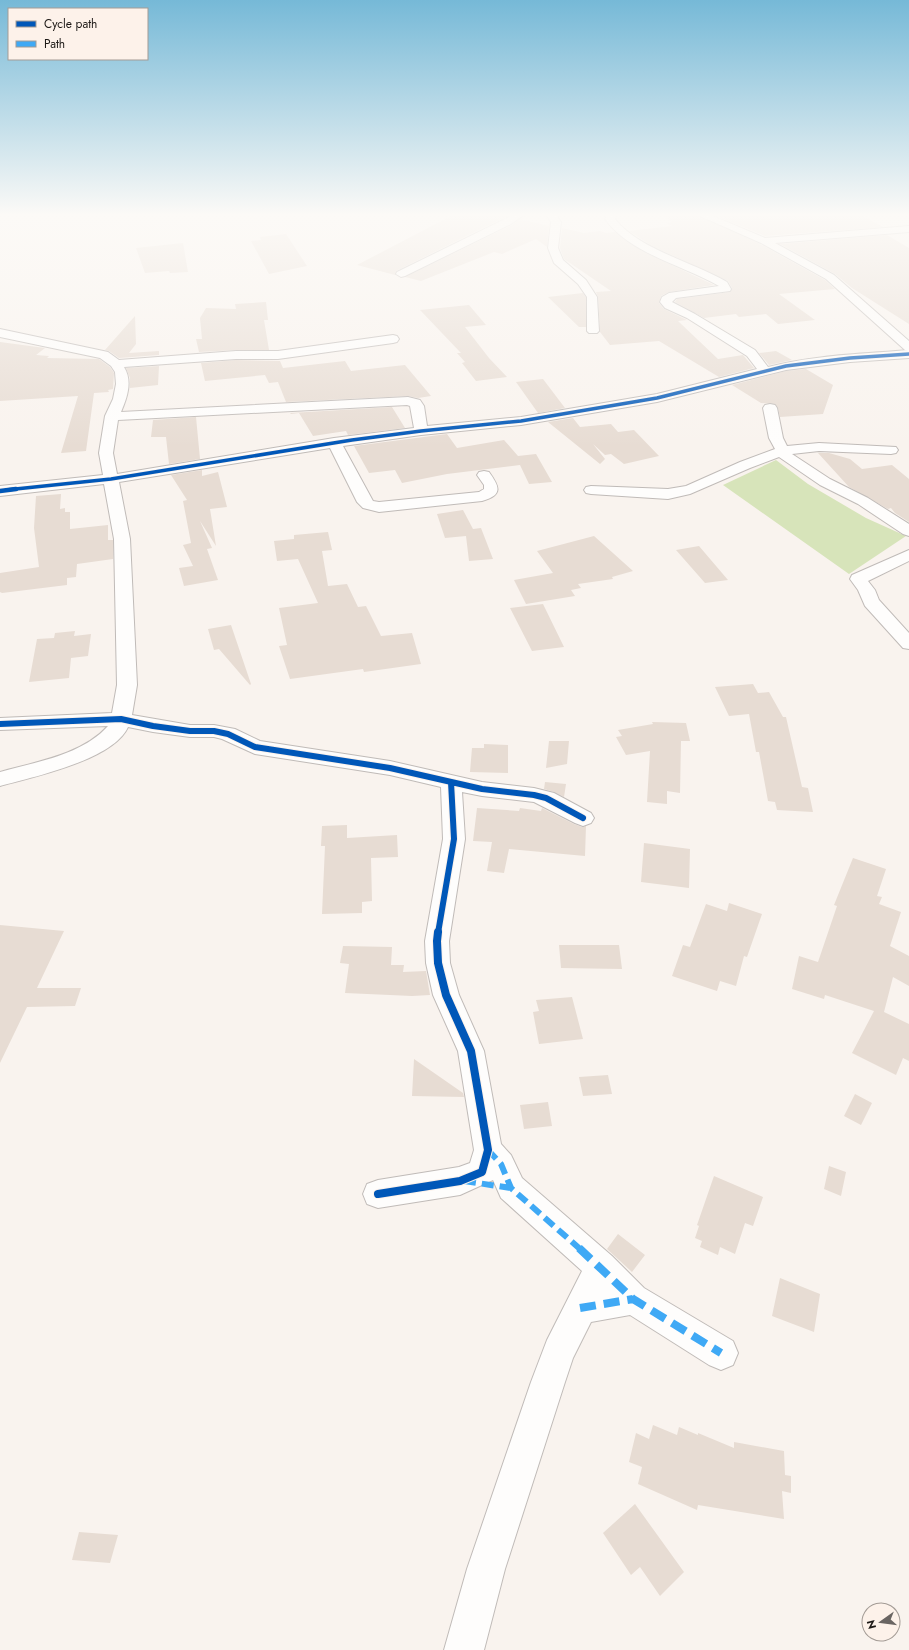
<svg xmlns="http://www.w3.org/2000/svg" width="909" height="1650" font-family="Jost,sans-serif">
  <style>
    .green { fill: #d7e4ba }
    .building { fill: #e7dcd3 }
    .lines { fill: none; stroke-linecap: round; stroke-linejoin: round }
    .street-casing { stroke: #c0bbb8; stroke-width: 2 }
    .street { fill: #fefdfc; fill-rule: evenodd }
    .quiet-far1 { stroke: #3fa9f5; stroke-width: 6; stroke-dasharray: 12 6; stroke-linecap: butt }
    .quiet { stroke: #3fa9f5; stroke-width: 8; stroke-dasharray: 16 8; stroke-linecap: butt }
    .cycleway-far3-casing { stroke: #fdf2ea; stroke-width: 5 }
    .cycleway-far2-casing { stroke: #fdf2ea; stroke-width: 6 }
    .cycleway-far1-casing { stroke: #fdf2ea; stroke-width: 8 }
    .cycleway-casing { stroke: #fdf2ea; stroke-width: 10 }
    .cycleway-far3 { stroke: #0057b8; stroke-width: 3.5 }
    .cycleway-far2 { stroke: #0057b8; stroke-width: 4.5 }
    .cycleway-far1 { stroke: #0057b8; stroke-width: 6 }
    .cycleway { stroke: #0057b8; stroke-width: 8 }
  </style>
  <rect width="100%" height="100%" fill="#f9f3ee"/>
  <path class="green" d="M776 460 808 484 866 518 906 536 849 574 723 485Z"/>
  <path class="building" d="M451 216H507L396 271 395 275 357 265Z
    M665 216H699L760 244 825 280 835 289 779 294 815 320 778 324 766 314 739 317 736 314 704 318 675 302 677 299 730 292 732 288 728 281 652 246 629 231 672 226 667 223 672 222Z
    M717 216H863L883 227 765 236Z
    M520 219 549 226 547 247 536 239 502 254 494 252 421 281 405 277 512 225Z
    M562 228 584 233 600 231 606 233 615 232 642 251 714 285 669 292 661 296 659 303 664 309 687 320 678 321 718 359 743 355 754 368 719 377 659 341 610 345 600 332 598 297 596 292 611 291 564 259 560 248Z
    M286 234 307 266 269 274 251 241 261 240 260 237Z
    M887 235 909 248V324L852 288 835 274 780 244Z
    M183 243 188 272 170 273 169 271 145 273 136 248Z
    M583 293 586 297V327H579L548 297Z
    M266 302 268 320H264L269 350H236L199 352 196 339H202L200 318 206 308 236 309 235 304Z
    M469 305 486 325 465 327 489 358 507 377 476 381 462 363 465 362 457 353H461L420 310Z
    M135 316 136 344 129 353 159 351V355L119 358 109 351 105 350Z
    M0 342 45 348 36 355 49 356 47 358 99 359 110 367 114 373 113 389 108 390 109 392 94 393 86 451 61 453 78 396 0 401Z
    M776 351 792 360 769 365 759 353Z
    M236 360 280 361 283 368 345 361 351 371 405 365 431 396 418 398 408 396 286 402 278 382 269 383 265 375 205 381 201 363Z
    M159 366 158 385 130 388V378L126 368Z
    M806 369 833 385 823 414 780 417 778 408 775 404 761 403 732 385 786 371Z
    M543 379 565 408 538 413 516 382Z
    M392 407 405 428 348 435 346 431 313 436 299 413 291 414 290 413Z
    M196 417 200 459 169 464 166 437H151L153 420Z
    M573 418 580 427 611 424 618 432 634 430 659 456 624 464 611 454 605 455 593 444 605 459 600 464 548 422Z
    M447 434 457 448 504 440 518 456 536 454 552 482 529 484 520 465 447 474 402 483 395 470 369 473 354 446Z
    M818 453H829L850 459 862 469 892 465 909 479V522L895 513 891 508 888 509 849 487Z
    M202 470V476L218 472 227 507 210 509 216 546 200 521 212 548 207 549 218 580 184 586 179 568 193 566 183 545 191 543 183 501 187 500 171 475Z
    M61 494 60 509 65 508V512H70V529L108 525V540H113V559L77 564 76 577 67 578V585L2 593 0 592V573L39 567 34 528 36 496Z
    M463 510 473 529 481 528 493 559 469 561 466 536 445 538 437 514Z
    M328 532 332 550 322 551 328 586 347 584 358 607 366 606 381 636 412 633 421 664 364 672 363 669 290 679 279 646 287 645 279 608 318 603 298 559 277 561 274 541 294 539V535Z
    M594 536 633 571 612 577 613 579 578 584 581 588 571 590 575 596 526 604 514 580 553 573 537 551Z
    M699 546 728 580 705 583 676 550Z
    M543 604 564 647 532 651 510 608Z
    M231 625 251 684 250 685 219 649 214 650 208 629Z
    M75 631 74 636 91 634 88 656 71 658 69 678 29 682 37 639 54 638 55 633Z
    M753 684 758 693 769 692 783 717H786L802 787 808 788 813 812 777 810 775 802 768 801 759 752H756L749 714 729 716 715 687Z
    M652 722 686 723 690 741H681L680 793 667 791V804L647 802 650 751 626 755 616 737 622 736 618 730 653 724Z
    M549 741H569L567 764 546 768Z
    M484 744 508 745V773L470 772 472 748H484Z
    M545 782 566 784 564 797 554 792 544 789Z
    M477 808 519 811 520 808 541 811 542 808 574 824 582 827 586 826 585 856 509 849 504 873 487 871 492 842 473 841Z
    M347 825V838L397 835 398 857 371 858 372 901 362 902V913L322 914 325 846H321L322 826Z
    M644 843 690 849 689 888 641 882Z
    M853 858 886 869 877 896 882 897 879 904 901 912 890 946 909 956V986L893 977 884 1012 909 1024V1061L903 1058 896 1075 852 1053 874 1011 825 995 824 999 792 989 799 956 818 962 837 906 834 905Z
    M729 903 762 914 747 957 744 956 736 986 720 981 717 991 672 976 683 945 690 947 706 904 727 911Z
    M0 925 64 931 37 988H81L75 1006 27 1007 0 1063Z
    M559 945H619L622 969 561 968Z
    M343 946 392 947 391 965H404L403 972 426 971 430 995 412 996 345 993 349 964 340 963Z
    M572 997 583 1039 539 1044 533 1012 539 1011 536 1000Z
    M414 1059 463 1093 464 1097 412 1096Z
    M608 1075 612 1094 583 1096 579 1077Z
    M855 1094 872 1103 861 1125 844 1116Z
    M548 1102 552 1126 524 1129 520 1105Z
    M829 1166 846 1172 841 1196 824 1189Z
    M714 1176 763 1197 753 1226 745 1223 735 1254 720 1247 718 1255 700 1247 702 1241 695 1238 699 1226 697 1225Z
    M618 1234 645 1255 632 1272 607 1249Z
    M780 1278 820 1294 814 1332 772 1316Z
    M653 1425 677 1435 679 1427 698 1435V1433L734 1448V1442L784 1451 785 1475 791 1476V1493L782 1491 784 1519 698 1505 697 1510 638 1484 642 1467 629 1462 636 1433 649 1439Z
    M635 1504 684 1572 660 1596 640 1567 631 1575 603 1533Z
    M79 1532 118 1535 110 1563 72 1560Z"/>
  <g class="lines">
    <g class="street-casing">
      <path id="street" d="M511 216H522L511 224 405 276 401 277 396 274 397 272Z
        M547 216H557L561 222 558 248 563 260 586 280 597 297 599 331 597 333H589L587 331V297L578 284 554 263 548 248 551 222Z
        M606 216H616L615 219C638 249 693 262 727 282L731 289 730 291 676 298 672 302 695 314 755 350 768 367C814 355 862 354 908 350H905L826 279 761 243 700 216H713L765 238 909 226V232L775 243 834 275 909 341V358L850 362 786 370 657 402 521 425 421 435 343 446 373 501 379 502 479 492 484 489V485L477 475 479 472 484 471 489 472C499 486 504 495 482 501L379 512 363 508 357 502 330 448 119 482 130 539 137 685 132 715 190 725H214L235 729 260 741 390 761 482 782 534 788 554 793 591 813 594 818 591 823 583 826 575 823 534 802 482 796 462 792 465 839 449 941 450 963 459 995 484 1051 501 1144 511 1155 522 1178 612 1256 644 1288 733 1341 738 1353 733 1365 721 1370 709 1365 630 1315 591 1322 573 1358 565 1382 505 1569 484 1650H444L467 1569 531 1382 547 1340 582 1271 501 1198 493 1180 460 1195 378 1208 367 1204 363 1194 367 1184 378 1180 459 1167 470 1163 474 1150 458 1051 433 995 426 963 425 941 443 839 441 787 390 775 255 754 222 739 214 737H190L153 732 128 727C113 760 33 777 0 786V772C36 762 82 755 108 726L0 730V718L112 713 117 685 114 539 104 484 0 496V486L103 475 99 453 105 416 113 399 116 384 115 372 111 366 100 358 0 337V329L108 352 119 360 236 351H278L393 335 397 336 399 339 397 342 393 343 278 359H236L124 367C133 381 127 398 121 412L408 397 420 400 424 406 427 426 521 417 657 394 757 369 747 356 687 318 665 308 660 302 662 297 669 293 719 286C683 265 630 254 605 219ZM407 405 410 406 414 428 334 438 117 474 113 453 118 420Z
        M770 404 775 405 777 408 783 438 787 446 819 443 896 447 898 450 896 453 891 454 819 451 792 454 830 479 868 498 909 524V536L903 534 858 504 820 485 779 457 750 468 690 494 668 499 591 494 586 493 584 490 586 487 591 486 668 489 686 486 740 462 775 449 769 438 763 408 765 405Z
        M909 550V561L868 581 875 590 879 600 909 633V649L903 648 865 606 858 590 850 579 852 575Z"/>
    </g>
    <use href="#street" class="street"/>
    <path class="quiet-far1" d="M488 1150 501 1164 511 1188 580 1249
      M464 1181 511 1188"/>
    <path class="quiet" d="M579 1248 633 1299 721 1353
      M580 1308 633 1299"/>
    <g class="cycleway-far3-casing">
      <path id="cycleway-far3" d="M6 490 111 479 352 440 421 431 521 421 657 398 786 366 850 358 909 354"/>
    </g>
    <g class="cycleway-far2-casing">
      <path id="cycleway-far2" d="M0 491 16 489"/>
    </g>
    <g class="cycleway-far1-casing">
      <path id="cycleway-far1" d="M0 724 121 719 153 726 190 731H214L228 734 255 747 390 768 482 789 534 795 546 798 583 818
        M438 933 454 839 451 782"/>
    </g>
    <g class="cycleway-casing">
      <path id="cycleway" d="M378 1194 460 1181 482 1172 488 1150 471 1051 446 995 438 963 437 941 438 932"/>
    </g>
    <use href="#cycleway-far3" class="cycleway-far3"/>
    <use href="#cycleway-far2" class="cycleway-far2"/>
    <use href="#cycleway-far1" class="cycleway-far1"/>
    <use href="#cycleway" class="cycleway"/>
  </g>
  <linearGradient id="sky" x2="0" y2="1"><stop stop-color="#76b9d7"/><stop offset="0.48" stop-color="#fcfaf7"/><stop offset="1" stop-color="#fcfaf7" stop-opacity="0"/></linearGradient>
  <rect width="909" height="447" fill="url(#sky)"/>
  <rect x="8" y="8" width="140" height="52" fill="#fdf2ea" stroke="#a39b95"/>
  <rect x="16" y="21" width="20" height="6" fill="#0057b8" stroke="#a39b95"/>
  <text x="44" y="28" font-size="12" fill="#1d1916">Cycle path</text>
  <rect x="16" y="41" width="20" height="6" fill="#3fa9f5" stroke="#a39b95"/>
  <text x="44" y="48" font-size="12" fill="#1d1916">Path</text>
  <g transform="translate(881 1622) rotate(256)"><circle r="19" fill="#fdf2ea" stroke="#a39b95"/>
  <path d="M0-3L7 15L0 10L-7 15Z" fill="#6a6562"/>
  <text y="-6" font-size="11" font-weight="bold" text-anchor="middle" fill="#1d1916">N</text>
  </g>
</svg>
